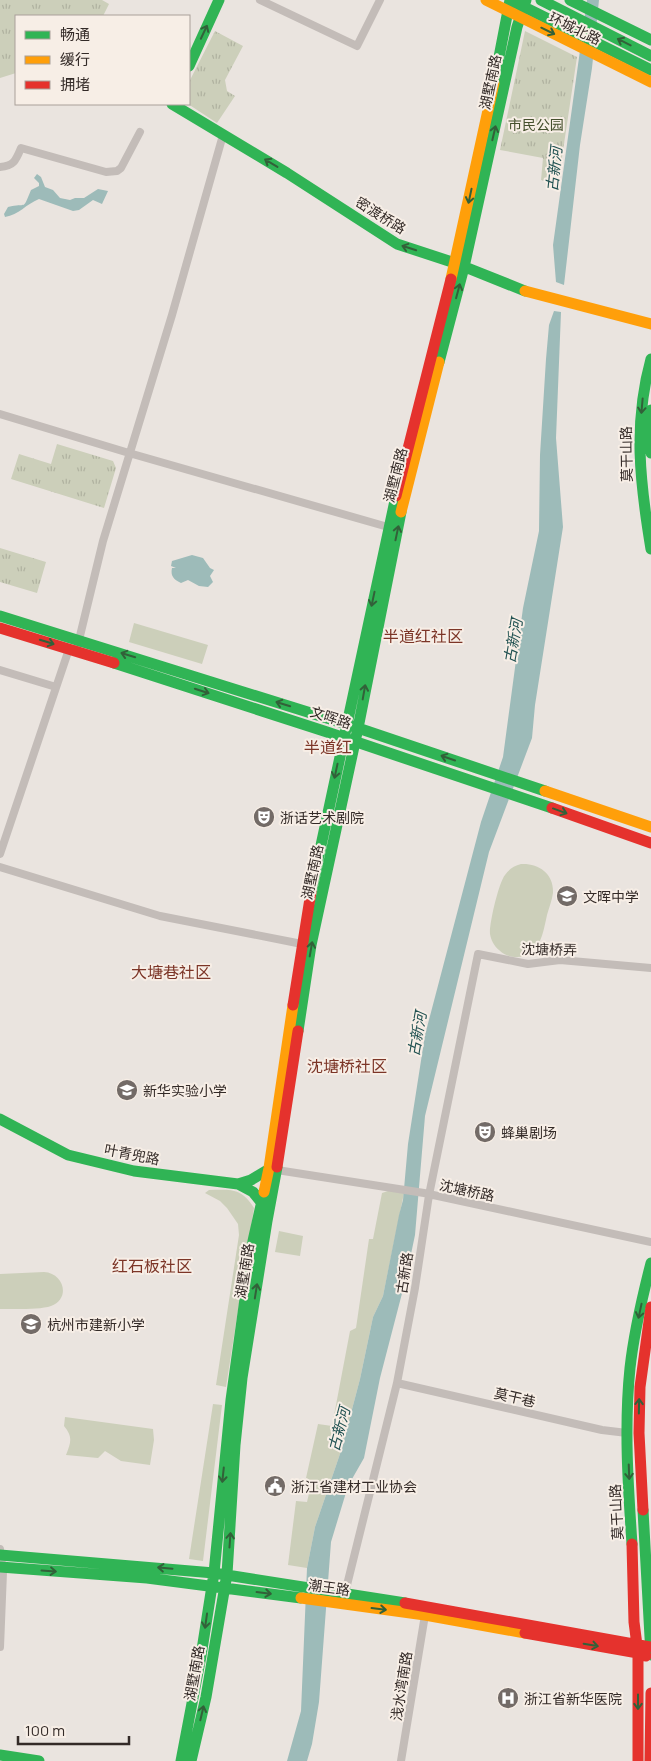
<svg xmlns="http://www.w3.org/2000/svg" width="651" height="1761" font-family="Manrope,'Noto Sans SC',sans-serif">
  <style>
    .green { fill: #cccfba }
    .park { fill: url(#park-tufts) }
    .water { fill: #9dbbb9 }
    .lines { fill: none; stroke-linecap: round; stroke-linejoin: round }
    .street { stroke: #c3bcb8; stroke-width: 8 }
    .fast { stroke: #30b455; stroke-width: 11 }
    .slow { stroke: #ff9f0a; stroke-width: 11 }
    .jam { stroke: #e5322d; stroke-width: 11 }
    .oneway { stroke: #326139 }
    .labels { text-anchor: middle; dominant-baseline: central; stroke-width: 4; stroke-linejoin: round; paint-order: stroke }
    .street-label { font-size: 14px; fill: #332a27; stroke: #f7eee6 }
    .park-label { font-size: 14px; fill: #45502d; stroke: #f7eee6 }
    .poi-label { font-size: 14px; fill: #332a27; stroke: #f7eee6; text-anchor: start }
    .water-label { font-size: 15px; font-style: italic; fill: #205151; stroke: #f7eee6 }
    .quarter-label { font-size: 16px; fill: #7c3527; stroke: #f7eee6 }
  </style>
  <defs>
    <pattern id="park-tufts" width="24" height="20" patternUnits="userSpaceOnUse" patternTransform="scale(1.25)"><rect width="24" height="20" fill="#cccfba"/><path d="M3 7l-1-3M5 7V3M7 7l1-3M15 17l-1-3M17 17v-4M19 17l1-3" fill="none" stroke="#b0b2a0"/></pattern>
  </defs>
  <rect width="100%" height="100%" fill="#eae4df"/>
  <path class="green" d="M134 623 208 645 202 664 129 642Z
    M521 864C538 863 554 873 553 893 552 900 549 908 547 915 543 933 540 957 517 957 510 957 504 955 499 950 494 946 491 940 490 934 489 924 499 882 505 875 509 869 514 866 521 864Z
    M209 1190C230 1190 241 1187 254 1208L226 1387 216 1385 239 1235 238 1224 227 1208 220 1201 205 1193Z
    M391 1190 404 1193 383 1296 373 1317 360 1379 341 1451 315 1527 307 1568 288 1565 296 1501 307 1502 312 1481 306 1478 318 1424 332 1426 350 1331 356 1328 369 1239H373L382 1193Z
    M279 1231 303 1236 300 1256 275 1252Z
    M44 1272C64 1273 71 1299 51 1306 40 1310 13 1309 0 1309V1274Z
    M213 1404 222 1405 203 1561 189 1559Z
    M65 1417 153 1429 154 1440 150 1465 121 1461 105 1451 98 1458 66 1455C71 1442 73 1437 64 1426Z"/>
  <path class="park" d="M0 0H102L109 4 103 16H16V73L0 78Z
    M215 31 243 46 225 80 227 91 235 96 217 123 188 104 189 82Z
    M525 31 577 57 558 184 541 180 543 158 500 150Z
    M57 444 113 461 116 468 104 508 11 479 19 454 51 464Z
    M0 548 46 562 37 593 0 582Z"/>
  <path class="water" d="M587 0H599L592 68 580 145 564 285 556 282 553 245Z
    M37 174 41 177 45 187 53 190 60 198 70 200 75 198H84L98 189 108 191 102 204 93 200 79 210 73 211 39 199C26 204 19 215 5 217L4 214 8 207C27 202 22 212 31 190L39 186V183L34 178Z
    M554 311 561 312 556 438 563 527 535 705 532 738 489 852 425 1116 415 1235 406 1278 380 1378 364 1458 348 1486 331 1542 319 1702 312 1744 307 1761H287L301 1711 307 1568 315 1527 341 1451 360 1379 373 1317 383 1296 399 1215 403 1200 408 1144 425 1035 481 822 503 757 523 608 539 531 540 455 546 359 549 325Z
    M192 555 203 558 210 568 214 570 210 576 213 582 208 587 199 586 188 580 181 583C175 580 170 577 172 568H176L171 566 172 561Z"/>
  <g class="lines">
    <path class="street" d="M260 0 357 46 380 0
      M0 167C14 166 16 160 21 148L106 172 117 171 121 168 140 132
      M0 414 129 453 388 527
      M78 644 103 541 172 315 223 135
      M0 670 56 687
      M0 854 69 649
      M0 867 160 916 302 944
      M277 1170 424 1193 651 1242
      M397 1383 602 1430 627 1433
      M0 1549 3 1572 0 1647
      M345 1593 397 1383 415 1288 429 1195 478 954 528 964 560 960 651 968
      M401 1761 425 1615"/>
    <path class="fast" d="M510 0 651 70
      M541 0 651 56
      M570 0 651 40
      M189 66 219 0
      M494 83 510 0
      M172 104 287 173 397 244 455 263 525 291
      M651 359C633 424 640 483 651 549
      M439 362 464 267 517 27 526 0
      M651 410V453
      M0 616 346 724 545 791
      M114 663 327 732 552 808
      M311 892 396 496
      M298 1031 311 945 358 728 401 512
      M0 1119 68 1155 134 1171 238 1184 253 1192 261 1202
      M238 1184 251 1180 271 1168
      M643 1510 651 1655
      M632 1544C628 1485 624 1426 630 1368 634 1332 642 1298 651 1263
      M0 1555 214 1573 405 1603
      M0 1567 147 1578 301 1598
      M0 1755 39 1761
      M181 1761 201 1656 214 1573 231 1400 253 1241 264 1192
      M191 1761 206 1697 227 1574 235 1445 242 1378 267 1221 277 1167"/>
    <path class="slow" d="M486 0 651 82
      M451 279 494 83
      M525 291 651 324
      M401 512 439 362
      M545 791 651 827
      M264 1192 269 1168 293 1005
      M301 1598 425 1615 525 1633"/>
    <path class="jam" d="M396 496 451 279
      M0 628 114 663
      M552 808 651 843
      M293 1005 311 892
      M277 1167 298 1031
      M643 1510 639 1433 640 1387 651 1307
      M632 1544 634 1622 638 1653V1761
      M405 1603 651 1647
      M525 1633 638 1653 646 1656
      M650 1761 651 1693"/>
  </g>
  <defs><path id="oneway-shaft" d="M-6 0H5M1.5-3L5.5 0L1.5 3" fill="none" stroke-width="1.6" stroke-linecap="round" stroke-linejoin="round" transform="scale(1.25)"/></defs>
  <g class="oneway">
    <use href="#oneway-shaft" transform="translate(548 31) rotate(26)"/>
    <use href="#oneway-shaft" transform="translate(204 32) rotate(-65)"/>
    <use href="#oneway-shaft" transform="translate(624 42) rotate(-153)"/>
    <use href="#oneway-shaft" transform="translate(494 133) rotate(-77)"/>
    <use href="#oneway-shaft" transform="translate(271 163) rotate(-149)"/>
    <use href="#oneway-shaft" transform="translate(470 196) rotate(102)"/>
    <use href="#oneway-shaft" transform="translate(409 248) rotate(-162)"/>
    <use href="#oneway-shaft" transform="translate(458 291) rotate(-75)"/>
    <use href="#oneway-shaft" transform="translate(642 406) rotate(95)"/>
    <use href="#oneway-shaft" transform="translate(397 533) rotate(-78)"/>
    <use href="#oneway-shaft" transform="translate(373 599) rotate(102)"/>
    <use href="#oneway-shaft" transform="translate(47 642) rotate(17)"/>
    <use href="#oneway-shaft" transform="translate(128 655) rotate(-163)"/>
    <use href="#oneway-shaft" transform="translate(202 691) rotate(18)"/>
    <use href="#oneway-shaft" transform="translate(364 692) rotate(-80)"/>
    <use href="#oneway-shaft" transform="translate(283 704) rotate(-163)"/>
    <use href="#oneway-shaft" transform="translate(448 758) rotate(-161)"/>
    <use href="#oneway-shaft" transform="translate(336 771) rotate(102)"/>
    <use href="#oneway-shaft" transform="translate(560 811) rotate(20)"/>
    <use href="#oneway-shaft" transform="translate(311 949) rotate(-80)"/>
    <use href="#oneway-shaft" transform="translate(256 1291) rotate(-81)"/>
    <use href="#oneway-shaft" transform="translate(640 1311) rotate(102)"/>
    <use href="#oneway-shaft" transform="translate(639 1406) rotate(-89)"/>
    <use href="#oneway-shaft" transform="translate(629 1472) rotate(88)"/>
    <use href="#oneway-shaft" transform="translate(223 1475) rotate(96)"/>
    <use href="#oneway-shaft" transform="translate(230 1540) rotate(-86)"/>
    <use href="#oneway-shaft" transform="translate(165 1568) rotate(-175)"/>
    <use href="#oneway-shaft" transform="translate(49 1571) rotate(4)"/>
    <use href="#oneway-shaft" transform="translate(264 1593) rotate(7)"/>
    <use href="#oneway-shaft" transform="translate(379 1609) rotate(7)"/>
    <use href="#oneway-shaft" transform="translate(206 1621) rotate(98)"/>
    <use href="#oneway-shaft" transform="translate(591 1645) rotate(10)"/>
    <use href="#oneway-shaft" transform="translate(638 1702) rotate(90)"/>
    <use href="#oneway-shaft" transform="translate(202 1713) rotate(-77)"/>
  </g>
  <defs>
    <g id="theatre-disc" transform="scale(1.125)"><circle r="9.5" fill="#736b67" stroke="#f7eee6"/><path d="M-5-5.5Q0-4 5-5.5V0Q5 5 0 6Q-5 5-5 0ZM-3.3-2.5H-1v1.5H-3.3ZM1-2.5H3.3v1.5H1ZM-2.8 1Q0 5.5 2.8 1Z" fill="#fff"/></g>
    <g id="school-disc" transform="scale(1.125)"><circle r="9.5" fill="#736b67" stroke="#f7eee6"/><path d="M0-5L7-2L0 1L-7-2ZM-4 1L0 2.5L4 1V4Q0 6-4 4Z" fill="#fff"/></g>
    <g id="civic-disc" transform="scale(1.125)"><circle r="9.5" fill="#736b67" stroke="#f7eee6"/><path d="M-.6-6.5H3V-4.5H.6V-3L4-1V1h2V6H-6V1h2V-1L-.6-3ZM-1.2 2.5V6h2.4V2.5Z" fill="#fff"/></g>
    <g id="hospital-disc" transform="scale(1.125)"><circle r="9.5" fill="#736b67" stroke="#f7eee6"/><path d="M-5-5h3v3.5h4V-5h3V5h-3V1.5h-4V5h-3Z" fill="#fff"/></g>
  </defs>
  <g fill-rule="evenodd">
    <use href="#theatre-disc" x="264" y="817"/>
    <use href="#school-disc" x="567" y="896"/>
    <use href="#school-disc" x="127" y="1090"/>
    <use href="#theatre-disc" x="485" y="1132"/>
    <use href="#school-disc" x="31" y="1324"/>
    <use href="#civic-disc" x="275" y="1486"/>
    <use href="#hospital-disc" x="508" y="1698"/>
  </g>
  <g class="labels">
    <g class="street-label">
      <text transform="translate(575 28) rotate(26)">环城北路</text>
      <text transform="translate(490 82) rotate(-78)">湖墅南路</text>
      <text transform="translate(381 215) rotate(32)">密渡桥路</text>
      <text transform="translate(626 454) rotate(-91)">莫干山路</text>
      <text transform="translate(395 475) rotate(-76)">湖墅南路</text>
      <text transform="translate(331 717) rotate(18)">文晖路</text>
      <text transform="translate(312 872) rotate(-78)">湖墅南路</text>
      <text transform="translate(549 949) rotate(1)">沈塘桥弄</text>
      <text transform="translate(132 1154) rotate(11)">叶青兜路</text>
      <text transform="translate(467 1190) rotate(12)">沈塘桥路</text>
      <text transform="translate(244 1271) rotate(-81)">湖墅南路</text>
      <text transform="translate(404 1273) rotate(-81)">古新路</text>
      <text transform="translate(515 1397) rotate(13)">莫干巷</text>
      <text transform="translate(616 1512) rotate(-93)">莫干山路</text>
      <text transform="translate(329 1587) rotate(8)">潮王路</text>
      <text transform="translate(194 1673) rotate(-80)">湖墅南路</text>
      <text transform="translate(401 1686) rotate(-81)">浅水湾南路</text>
    </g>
    <g class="park-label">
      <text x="536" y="124">市民公园</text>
    </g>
    <g class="poi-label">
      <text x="280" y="817">浙话艺术剧院</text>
      <text x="583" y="896">文晖中学</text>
      <text x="143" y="1090">新华实验小学</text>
      <text x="501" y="1132">蜂巢剧场</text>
      <text x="47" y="1324">杭州市建新小学</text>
      <text x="291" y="1486">浙江省建材工业协会</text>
      <text x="524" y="1698">浙江省新华医院</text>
    </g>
    <g class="water-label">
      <text transform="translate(554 169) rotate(-84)">古新河</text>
      <text transform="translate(513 641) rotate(-80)">古新河</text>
      <text transform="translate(417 1034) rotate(-80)">古新河</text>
      <text transform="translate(339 1429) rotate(-75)">古新河</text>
    </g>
    <g class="quarter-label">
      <text x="423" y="636">半道红社区</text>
      <text x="328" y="747">半道红</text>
      <text x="171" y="972">大塘巷社区</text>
      <text x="347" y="1066">沈塘桥社区</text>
      <text x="152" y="1266">红石板社区</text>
    </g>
  </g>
  <rect x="15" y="15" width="175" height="90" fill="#f7eee6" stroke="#a9a09a"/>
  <rect x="25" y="31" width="25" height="8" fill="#30b455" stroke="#a9a09a"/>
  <text x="60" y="40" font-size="15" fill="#332a27">畅通</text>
  <rect x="25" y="56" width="25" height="8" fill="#ff9f0a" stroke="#a9a09a"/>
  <text x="60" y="65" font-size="15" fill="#332a27">缓行</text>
  <rect x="25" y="81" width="25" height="8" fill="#e5322d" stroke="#a9a09a"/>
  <text x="60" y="90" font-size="15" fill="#332a27">拥堵</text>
  <path d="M18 1736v8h111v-8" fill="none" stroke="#332a27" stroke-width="2.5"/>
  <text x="25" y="1736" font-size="15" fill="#332a27" stroke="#f7eee6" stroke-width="4" paint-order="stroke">100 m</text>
</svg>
